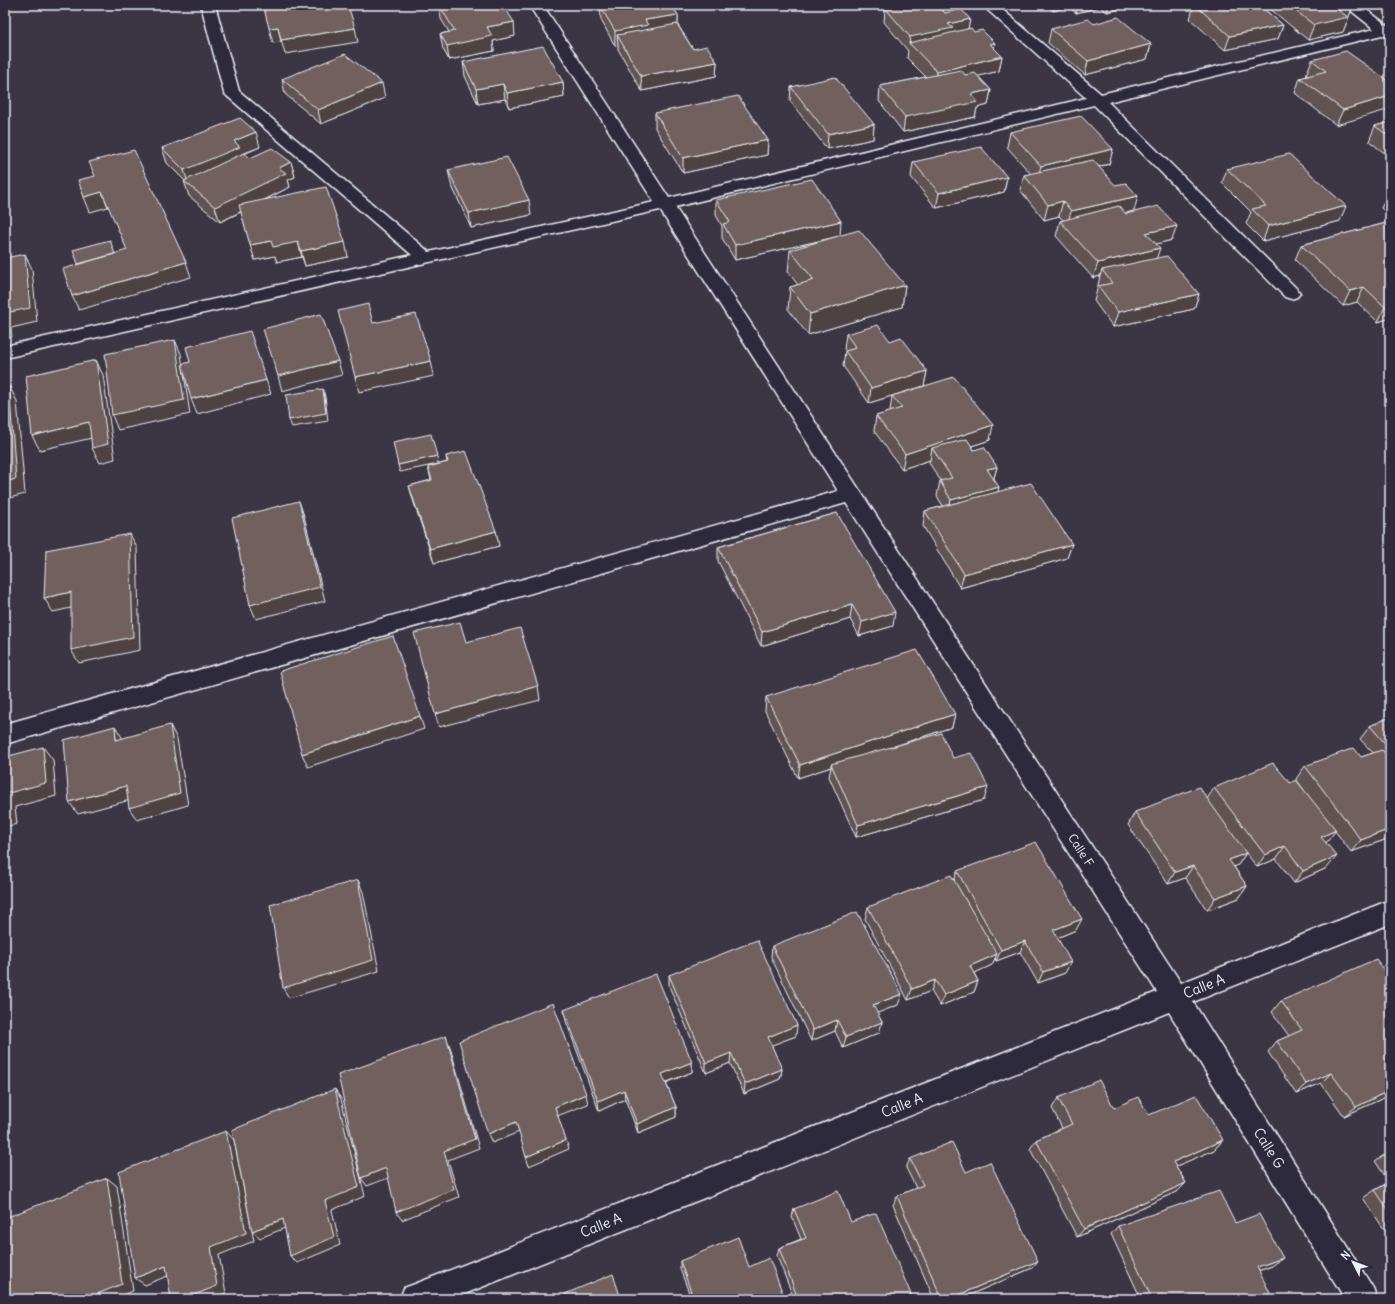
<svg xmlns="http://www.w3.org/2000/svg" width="1395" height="1304" font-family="Delius,sans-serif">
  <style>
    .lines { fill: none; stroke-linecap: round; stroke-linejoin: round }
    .minor-casing { stroke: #e8f1f8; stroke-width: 3 }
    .minor { fill: #2f2a3d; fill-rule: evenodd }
    .wall { fill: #625352; stroke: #e8f1f8 }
    .shaded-wall { fill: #504342; stroke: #e8f1f8 }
    .building { fill: #72605f; stroke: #e8f1f8 }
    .labels { text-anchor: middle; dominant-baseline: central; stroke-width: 3; stroke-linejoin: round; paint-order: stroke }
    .street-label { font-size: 12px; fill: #e8f1f8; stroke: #2f2a3d }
    .near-street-label { font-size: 14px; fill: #e8f1f8; stroke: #2f2a3d }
  </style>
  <rect width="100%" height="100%" fill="#3c3544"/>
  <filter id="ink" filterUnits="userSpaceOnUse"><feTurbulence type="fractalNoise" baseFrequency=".025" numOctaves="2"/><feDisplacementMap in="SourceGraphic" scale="8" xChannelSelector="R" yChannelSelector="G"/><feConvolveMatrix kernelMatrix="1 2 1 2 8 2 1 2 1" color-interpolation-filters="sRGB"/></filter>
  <g filter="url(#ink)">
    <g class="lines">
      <g class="minor-casing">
        <path id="minor" d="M201 5H215L239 91 429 252 654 202 529 5H543L669 198 1086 98 982 5H997L1101 94 1374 29 1344 5H1360L1387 25H1390V38L1382 35 1108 102 1297 289 1300 293 1297 297 1291 299 1285 297 1094 105 675 207 1181 983 1390 900V924L1193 1002 1373 1288 1377 1299H1345L1169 1012 452 1299H400L404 1288 415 1284 1157 992 846 503 5 744V724L838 491 660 210 5 358V346L412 255 227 96 224 93Z"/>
      </g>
      <use href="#minor" class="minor"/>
    </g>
    <path class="wall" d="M439 5 515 36 493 41 494 51 449 60 443 49 440 34 449 32 441 19Z
      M901 5H947L940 7 945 13 970 19 968 29 994 49 1002 56 999 71 978 76 991 90 988 105 977 108 975 117 903 132 879 101 880 86 926 77 907 58 908 51 884 22 885 8Z
      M1047 5H1134L1133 6 1107 12 1100 7 1076 13 1068 7 1053 11Z
      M1194 5H1259L1283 25 1278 39 1225 50 1190 19Z
      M1270 5H1351L1353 6 1343 32 1308 40 1269 8Z
      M600 6 678 15V25L693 49 717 62 716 76 642 91 618 49V45L615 46 601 20Z
      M1094 24 1151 44 1147 59 1085 75 1048 43 1051 29Z
      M1312 60 1390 82 1336 125 1295 93 1300 78 1308 76 1306 75Z
      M463 62 563 82 564 97 509 108 505 99 478 104 465 76Z
      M282 79 385 98 321 124 285 94Z
      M791 87 874 124 873 139 827 149 790 101Z
      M655 113 768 140 767 155 683 173 655 128Z
      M1390 122V154L1387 155 1369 141 1375 126Z
      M1010 132 1113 149 1109 164 1099 167 1134 211 1125 213 1126 214 1172 240 1156 244V258L1199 294 1194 309 1113 327 1094 301 1098 286V285L1100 276 1093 278 1056 236 1060 221 1063 220 1059 216 1044 220 1020 190 1024 175 1031 174 1007 147Z
      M260 147 244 154 250 158 291 162 295 177 288 180 290 187 264 200 348 257 305 266 302 257 277 262 275 256 255 260 241 212 220 222 189 196 184 181H185L167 163 162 148Z
      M913 162 1007 177 1004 192 936 208 911 177Z
      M1227 169 1340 221 1263 241 1246 224 1251 212 1222 183Z
      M448 170 531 215 471 228 451 184Z
      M1390 193V217L1381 208 1388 194Z
      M716 200 840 236 735 260 722 238V226L716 215Z
      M1390 222V318L1378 322 1357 302 1343 306 1295 260 1301 245Z
      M790 250 905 285 902 307 808 335 788 309 790 287 798 285 788 272Z
      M846 334 890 341 927 371 924 386 869 403 843 366 845 351H846L844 349Z
      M892 396 990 440 972 446 974 450 997 467 994 478 998 492 1072 544 1067 558 960 588 923 526 925 511 943 506 937 496 940 481H941L929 463 930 460 902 469 874 431 876 416 891 412 890 411Z
      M446 456 496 531 499 546 434 563 413 500 409 486 431 480 428 467 447 462Z
      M837 513 893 626 859 636 850 619 761 646 718 561V547Z
      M766 697 955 714 952 727 898 745 953 758 984 800 856 837 829 777 831 767 798 778 765 711Z
      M1390 717V838L1351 852 1335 831 1326 843 1327 868 1294 883 1276 859 1257 867 1246 853 1238 865 1234 867 1247 886 1239 898 1207 910 1185 878 1168 884 1128 825 1135 812 1207 799 1214 788 1290 783 1304 790 1296 779 1305 766 1361 757 1373 753 1360 739 1370 726Z
      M957 871 1076 930 1057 938 1065 973 1038 983 1020 952 996 961 995 958 992 965 974 973 978 981 974 992 940 1006 931 991 908 1000 865 919 868 907 954 881Z
      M772 946 898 1005 877 1013 882 1022 879 1033 843 1048 835 1031 811 1041 771 957Z
      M669 975 796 1036 771 1045 782 1069 780 1079 744 1094 730 1063 706 1073 669 986Z
      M1281 1001 1390 1095 1344 1116 1321 1083 1296 1094 1268 1052 1277 1041 1289 1036 1272 1012Z
      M564 1010 692 1062V1072L666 1083 676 1107V1117L638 1133 625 1099 599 1111 566 1021Z
      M1058 1098 1114 1108 1149 1115 1223 1140 1214 1150 1176 1166 1186 1183 1178 1191 1077 1237 1030 1149 1036 1140 1062 1128 1052 1108Z
      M1390 1151V1238L1363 1198 1375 1190 1389 1182 1375 1161Z
      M910 1159 966 1172 1032 1268 960 1299H934L893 1205 897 1196 916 1188 906 1168Z
      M794 1209 851 1222 913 1299H794L777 1256 779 1248 801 1239 792 1217Z
      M1235 1223 1272 1266 1258 1271 1273 1299H1141L1111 1234 1118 1226Z
      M680 1261 749 1267 785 1299 689 1293 680 1269Z"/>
    <path class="shaded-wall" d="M917 5H947L916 14Z
      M1055 5H1068V7L1053 11Z
      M1077 5H1101L1100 7 1076 13Z
      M1109 5H1134L1133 6 1107 12Z
      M1353 6 1343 32 1308 40 1314 25 1338 10Z
      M678 15V29L617 35 618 45 615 46V31L645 20Z
      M970 19 967 34 909 44 910 37 948 24Z
      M514 22 515 36 493 41 494 51 449 60 447 46 487 27Z
      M1283 25 1278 39 1225 50 1230 36Z
      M278 27 281 42 273 43 269 28Z
      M355 28 358 42 285 54 281 40Z
      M995 43 993 57 990 44Z
      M1151 44 1147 59 1085 75 1088 61Z
      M1002 56 999 71 935 87 937 72Z
      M717 62 716 76 642 91 641 76Z
      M563 82 564 97 509 108 507 93Z
      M382 83 385 98 321 124 318 110Z
      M503 84 505 99 478 104 476 89Z
      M991 90 988 105 977 108 975 117 903 132 905 117 971 94Z
      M1390 96V109L1336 125 1343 110Z
      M874 124 873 139 827 149 828 134Z
      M256 132 260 147 242 154 189 185 184 170 234 141Z
      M768 140 767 155 683 173V158Z
      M1113 149 1109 164 1037 181 1041 166Z
      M1390 149V154L1387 155Z
      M291 162 295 177 288 180 290 187 220 222 215 207 279 168Z
      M1007 177 1004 192 936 208 939 193Z
      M102 192 108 207 90 212 84 197Z
      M1138 196 1134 211 1067 226 1071 211Z
      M529 200 531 215 471 228 469 213Z
      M1063 201 1059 216 1044 220 1048 205Z
      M1346 206 1340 221 1263 241 1268 226Z
      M841 221 840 236 735 260V245Z
      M1177 226 1172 240 1141 248 1146 233Z
      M271 241 298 242 302 257 277 262 275 256 255 260 250 245Z
      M345 242 348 257 305 266 301 251Z
      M1160 248 1155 263 1102 270 1100 276 1093 278 1098 263Z
      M25 254 32 269 37 322 11 328 12 337 5 338V313Z
      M186 262 191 277 79 310 72 296Z
      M905 285 902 307 808 335 810 314Z
      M1364 287 1357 302 1343 306 1350 291Z
      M1199 294 1194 309 1113 327 1118 312Z
      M1390 306V318L1378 322 1385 307Z
      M175 340 181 354 190 414 118 430 112 415Z
      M96 360 103 375 115 459 100 463 92 448Z
      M338 361 342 375 282 391 278 376Z
      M431 361 434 376 359 392 355 377Z
      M927 371 924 386 869 403 871 388Z
      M266 380 271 394 197 414 191 399Z
      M9 386 17 401 25 494 5 499V482Z
      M323 389 325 397 328 421 292 427 289 420Z
      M89 422 96 437 40 450 32 436Z
      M993 425 990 440 938 457 932 448 930 460 902 469 905 454Z
      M437 456 438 464 400 472 398 465Z
      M997 467 993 481 987 469Z
      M999 487 996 502 948 514 951 500Z
      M299 501 304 516 325 601 256 619 250 605Z
      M496 531 499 546 434 563 430 549Z
      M130 534 137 548 140 650 79 663 71 650Z
      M1072 544 1067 558 960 588 964 574Z
      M71 592 80 606 53 612 44 598Z
      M852 605 850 619 761 646 762 632Z
      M895 612 893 626 859 636 862 622Z
      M538 686 540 700 439 727 435 714Z
      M955 714 952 727 832 767 831 764V767L798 778 800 765Z
      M420 716 424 729 308 767 302 754Z
      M170 725 177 739 188 805 137 820 129 808Z
      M115 726 123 739 116 740Z
      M43 747 53 760 56 796 15 807 17 824 5 827V794Z
      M126 786 134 799 78 814 69 802Z
      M988 787 984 800 856 837 858 825Z
      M1390 829V838L1351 852 1361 840Z
      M1336 830 1327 842 1312 849 1321 837Z
      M1285 846 1276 859 1257 867 1265 855Z
      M1246 853 1238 865 1221 872 1229 860Z
      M1337 856 1327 868 1294 883 1303 871Z
      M1193 866 1185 878 1168 884 1175 872Z
      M358 880 363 892 379 971 289 998 283 988Z
      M1247 886 1239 898 1207 910 1215 898Z
      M1082 919 1076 930 1047 942 1053 930Z
      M1025 941 1020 952 996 961 1001 950Z
      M997 954 992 965 966 977 970 966Z
      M1071 962 1065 973 1038 983 1043 972Z
      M935 980 931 991 908 1000 912 989Z
      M978 981 974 992 940 1006 944 995Z
      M902 994 898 1005 870 1016 873 1005Z
      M837 1020 835 1031 811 1041 813 1030Z
      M882 1022 879 1033 843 1048 846 1037Z
      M797 1025 796 1036 767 1047 768 1037Z
      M446 1036 450 1047 479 1148 448 1160 459 1197 402 1220 396 1212 444 1151Z
      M731 1053 730 1063 706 1073V1063Z
      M692 1062V1072L662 1084V1074Z
      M782 1069 780 1079 744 1094 745 1084Z
      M1331 1073 1321 1083 1296 1094 1306 1084Z
      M335 1089 341 1099 365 1196 332 1210 340 1245 297 1263 290 1256 325 1201Z
      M624 1090 625 1099 599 1111 598 1101Z
      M1390 1090V1095L1344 1116 1356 1107Z
      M586 1094 588 1104 557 1116 555 1107Z
      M676 1107V1117L638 1133 637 1124Z
      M516 1122 519 1132 492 1143 488 1134Z
      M226 1131 234 1140 252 1231 283 1219 290 1226 260 1238 252 1231 254 1241 219 1255 226 1293 210 1299H184L211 1247Z
      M566 1140 569 1149 529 1166 526 1157Z
      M1223 1140 1214 1150 1165 1171 1173 1162Z
      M386 1168 391 1177 367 1186 361 1178Z
      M107 1178 117 1186 133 1291 113 1299H85Z
      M1186 1183 1178 1191 1077 1237 1084 1229Z
      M1283 1258 1272 1266 1247 1275 1257 1267Z
      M1038 1261 1032 1268 960 1299H949Z
      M166 1266 175 1273 145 1285 135 1278Z"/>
    <path class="building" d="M263 5H348L355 28 281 40 278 27 269 28Z
      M439 5H503L514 22 487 27 492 36 447 46 440 34 455 31Z
      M603 5H672L678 15 645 20 648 25 615 31 600 6Z
      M901 5H938L945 13 961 9 970 19 948 24 953 28 910 37 885 8Z
      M1195 5H1259L1283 25 1230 36Z
      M1288 5H1351L1353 6 1338 10 1348 17 1314 25Z
      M1118 17 1151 44 1088 61 1051 29 1088 19 1094 24Z
      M677 24 693 49 707 46 717 62 641 76 617 35Z
      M971 28 974 32 982 30 995 43 990 44 1002 56 937 72 909 43Z
      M543 46 563 82 507 93 503 84 476 89 463 62Z
      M1346 51 1390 82V96L1343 110 1300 78 1326 71 1312 60Z
      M345 54 382 83 318 110 282 79Z
      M961 70 965 75 975 73 991 90 971 94 978 102 905 117 880 86Z
      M835 77 874 124 828 134 791 87Z
      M738 96 768 140 683 158 655 113Z
      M1081 116 1113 149 1041 166 1010 132Z
      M240 118 256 132 234 141 240 147 184 170 162 148Z
      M1390 122V137L1375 126Z
      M981 147 1007 177 939 193 913 162Z
      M272 148 291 162 279 168 286 173 215 207 184 181 244 153 250 158Z
      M134 150 186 262 72 296 63 269 127 250 102 192 84 197 78 180 95 176 89 162Z
      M1289 154 1346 206 1268 226 1252 209 1266 206 1227 169Z
      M507 157 529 200 469 213 448 170Z
      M1093 160 1115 185 1126 183 1138 196 1071 211 1063 201 1048 205 1024 175Z
      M812 179 841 221 735 245 723 224 730 222 716 200Z
      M326 187 345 242 301 251 298 242 273 247 271 241 250 245 239 205Z
      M1119 206 1126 214 1158 206 1177 226 1146 233 1160 248 1098 263 1060 221Z
      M1390 222V306L1385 307 1364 287 1350 291 1301 245Z
      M859 230 905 285 810 314 790 287 814 280 790 250Z
      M110 240 115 254 78 264 73 250Z
      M25 254 30 308 5 313V258Z
      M1167 256 1199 294 1118 312 1098 286 1112 283 1102 270Z
      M368 304 373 323 416 314 431 361 355 377 338 311Z
      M321 314 338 361 278 376 263 329Z
      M878 325 890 341 901 337 927 371 871 388 845 351 856 348 846 334Z
      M250 331 266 380 191 399 182 364 190 362 186 347Z
      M175 340 184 400 112 415 105 354Z
      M96 360 108 444 92 448 89 422 32 436 26 376Z
      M954 377 993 425 905 454 876 416 902 408 892 396Z
      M9 386 16 479 5 482V387Z
      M323 389 326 413 289 420 286 395Z
      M431 434 437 456 398 465 393 442Z
      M967 439 974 450 984 447 997 467 987 469 999 487 951 500 940 481 952 478 932 448Z
      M466 451 496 531 430 549 409 486 432 480 428 467 448 462 446 456Z
      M1031 483 1072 544 964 574 925 511Z
      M299 501 320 587 250 605 232 518Z
      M837 513 895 612 862 622 852 605 762 632 718 547Z
      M130 534 133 637 71 650V592L44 598 46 550Z
      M460 622 466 642 520 628 538 686 435 714 414 633Z
      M393 636 420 716 302 754 280 671Z
      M917 650 955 714 800 765 766 697Z
      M1390 717V749L1370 726Z
      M170 725 180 793 129 808 126 786 69 802 64 740 115 726 116 740Z
      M941 733 953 758 971 753 988 787 858 825 831 764Z
      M43 747 46 783 5 794 6 812H5V757Z
      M1354 748 1361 757 1382 750 1390 760V829L1361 840 1305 766Z
      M1273 763 1290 783 1296 780 1336 830 1321 837 1337 856 1303 871 1285 846 1265 855 1214 788Z
      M1199 787 1246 853 1229 860 1247 886 1215 898 1193 866 1175 872 1135 812Z
      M1036 842 1082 919 1053 930 1071 962 1043 972 1025 941 1001 950 957 871Z
      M951 875 997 954 970 966 978 981 944 995 935 980 912 989 868 907Z
      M358 880 373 960 283 988 270 905Z
      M857 912 902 994 873 1005 882 1022 846 1037 837 1020 813 1030 772 946Z
      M757 940 797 1025 768 1037 782 1069 745 1084 731 1053 706 1063 669 975Z
      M1376 959 1390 977V1090L1356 1107 1331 1073 1306 1084 1277 1041 1302 1030 1281 1001Z
      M656 974 692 1062 662 1074 676 1107 637 1124 624 1090 598 1101 564 1010Z
      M553 1003 586 1094 555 1107 566 1140 526 1157 516 1122 488 1134 459 1041Z
      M446 1036 475 1139 444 1151 454 1189 396 1212 386 1168 361 1178 338 1075Z
      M1099 1080 1114 1108 1138 1097 1149 1115 1196 1095 1223 1140 1173 1162 1186 1183 1084 1229 1036 1140 1072 1124 1058 1098Z
      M335 1089 359 1187 325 1201 334 1237 290 1256 283 1219 252 1231 232 1130Z
      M226 1131 246 1233 211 1247 217 1286 184 1299H171L166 1266 135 1278 119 1172Z
      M952 1142 966 1172 990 1162 1038 1261 949 1299H942L897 1196 923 1185 910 1159Z
      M1390 1151V1157L1387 1153Z
      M107 1178 122 1284 85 1299H5V1218Z
      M1390 1182V1212L1375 1190Z
      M838 1191 851 1222 876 1213 913 1299H798L779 1248 806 1238 794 1209Z
      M1219 1191 1235 1223 1259 1214 1283 1258 1257 1267 1273 1299H1152L1118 1226Z
      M738 1237 749 1267 769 1258 785 1299H674L691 1292 680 1261Z
      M613 1274 621 1299H567L565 1294Z"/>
  </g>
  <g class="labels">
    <g class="street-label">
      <text transform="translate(1081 850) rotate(57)">Calle F</text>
    </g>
    <g class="near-street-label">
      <text transform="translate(1204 986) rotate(-22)">Calle A</text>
      <text transform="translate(902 1105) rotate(-22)">Calle A</text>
      <text transform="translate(1269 1148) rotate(58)">Calle G</text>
      <text transform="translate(601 1225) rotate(-22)">Calle A</text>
    </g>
  </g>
  <rect width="1395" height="1304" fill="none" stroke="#2f2a3d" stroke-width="20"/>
  <rect x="10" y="10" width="1375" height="1284" fill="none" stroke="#e8f1f8" stroke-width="1.5" filter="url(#ink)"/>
  <g transform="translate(1353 1262) rotate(312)" stroke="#2f2a3d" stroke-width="3" paint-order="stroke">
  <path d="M0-3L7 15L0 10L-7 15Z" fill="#e8f1f8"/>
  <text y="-6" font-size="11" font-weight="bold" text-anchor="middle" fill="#e8f1f8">N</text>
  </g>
</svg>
